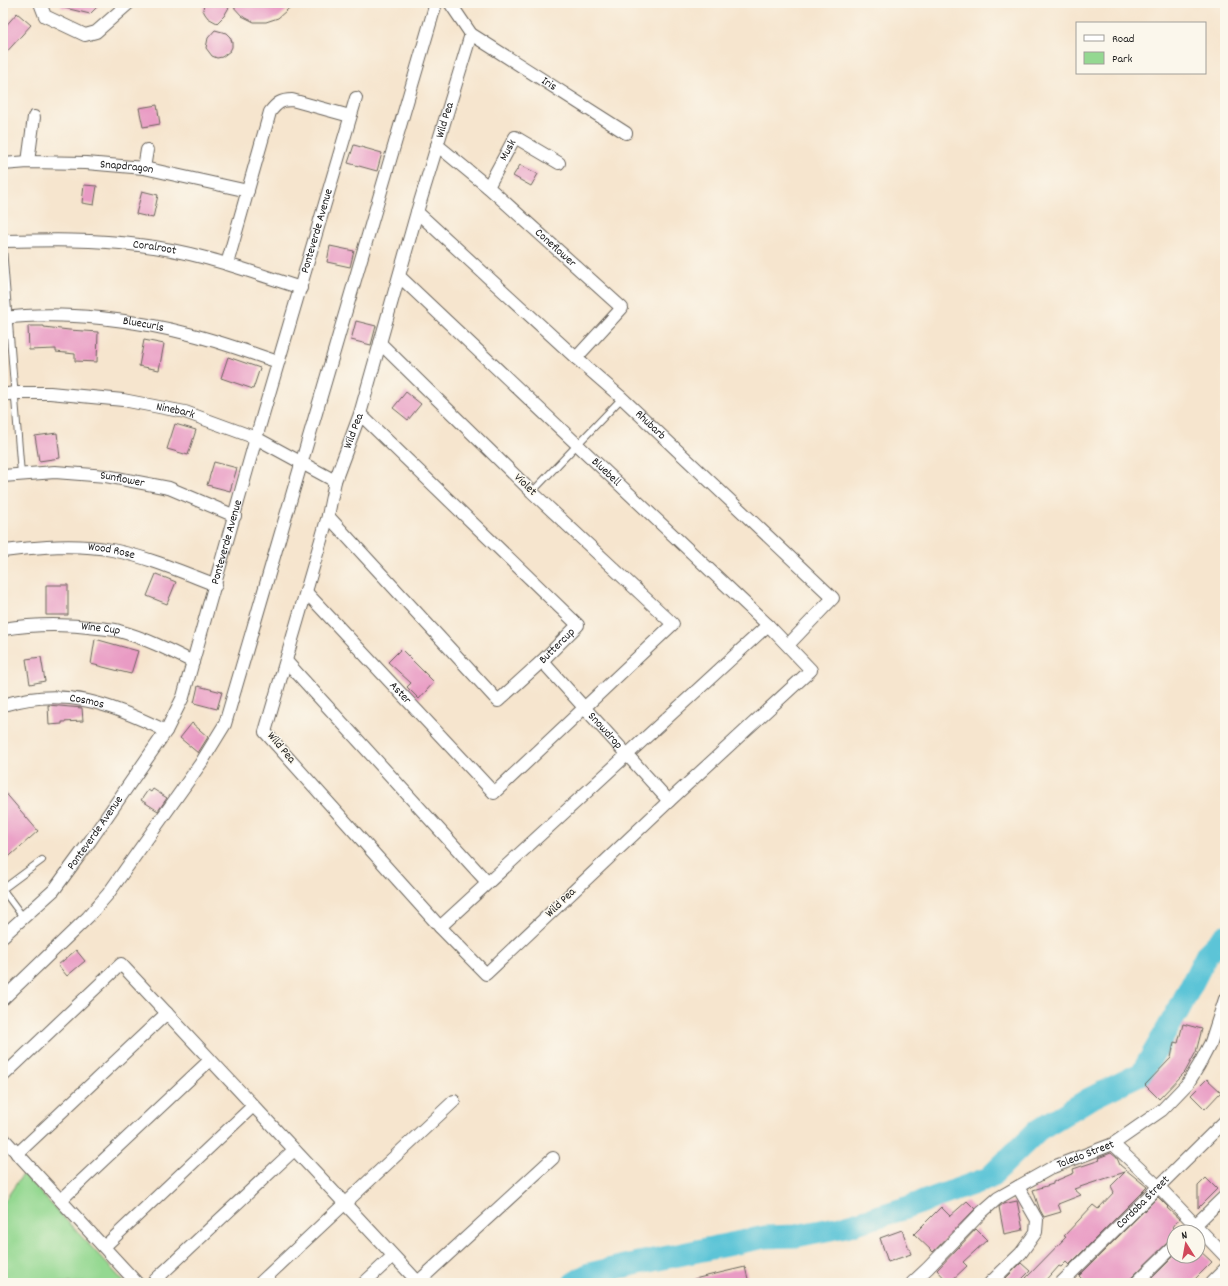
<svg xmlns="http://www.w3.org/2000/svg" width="1228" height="1286" font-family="Dekko,sans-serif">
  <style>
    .green { fill: #94d891; stroke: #587a56 }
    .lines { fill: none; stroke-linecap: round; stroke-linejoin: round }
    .river { stroke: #5bc4d7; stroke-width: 23 }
    .building { fill: #e99bc4 }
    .lane-casing { stroke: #68625a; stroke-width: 8 }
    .street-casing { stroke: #68625a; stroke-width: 14 }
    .lane { stroke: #fff; stroke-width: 6 }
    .street { stroke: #fff; stroke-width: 12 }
    .labels { text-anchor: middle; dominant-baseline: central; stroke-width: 3; stroke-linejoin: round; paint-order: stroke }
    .street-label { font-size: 12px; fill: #1c1c1c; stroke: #fbf7ec }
  </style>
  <rect width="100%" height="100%" fill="#fbf7ec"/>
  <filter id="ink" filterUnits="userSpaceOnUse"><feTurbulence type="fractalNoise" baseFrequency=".025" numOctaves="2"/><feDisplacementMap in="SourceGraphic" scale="8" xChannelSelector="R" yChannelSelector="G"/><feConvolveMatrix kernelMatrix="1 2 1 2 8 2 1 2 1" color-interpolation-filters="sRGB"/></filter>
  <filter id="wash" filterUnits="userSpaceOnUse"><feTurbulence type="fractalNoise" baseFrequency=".012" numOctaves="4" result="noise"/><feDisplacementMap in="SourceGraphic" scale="16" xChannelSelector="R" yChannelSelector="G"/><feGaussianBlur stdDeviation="0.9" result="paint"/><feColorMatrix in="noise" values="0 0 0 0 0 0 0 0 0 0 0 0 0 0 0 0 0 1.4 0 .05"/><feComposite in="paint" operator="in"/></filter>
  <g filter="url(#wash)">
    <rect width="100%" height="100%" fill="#f6e5ce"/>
    <path class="green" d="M23 1174 125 1283H3V1203Z"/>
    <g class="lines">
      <path class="river" d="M574 1283 589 1274 639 1263 765 1237 796 1236 846 1226 903 1209 989 1178 1038 1130 1089 1099 1142 1073 1179 1009 1207 954 1225 936"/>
    </g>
    <g id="blocks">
      <path class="building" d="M62 3H101L90 14 61 7Z
        M204 3H295L278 18 266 22H254L242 16 231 4 224 16 217 23 208 18 205 14 203 10Z
        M17 13 31 25 3 56V29Z
        M215 30 226 33 230 37 232 42V47L230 51 222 57 217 58 212 56 206 48 208 38Z
        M157 105 160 124 143 127 139 108Z
        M354 145 382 153 377 171 348 163Z
        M520 165 538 174 531 186 513 176Z
        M84 185 97 186 94 205 82 203Z
        M142 191 158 195 153 218 136 214Z
        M330 246 354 251 350 267 327 262Z
        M356 321 376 326 371 345 351 340Z
        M28 326H44V327L69 330 98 332 97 362 75 361V354L56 352V349L29 350Z
        M144 340 164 344 159 370 139 366Z
        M228 357 260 368 253 389 221 378Z
        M406 392 421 404 408 420 393 408Z
        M175 424 196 430 188 455 167 449Z
        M57 433 60 458 39 461 35 436Z
        M214 462 237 468 230 491 207 485Z
        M156 574 176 582 167 604 147 596Z
        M46 585H68V615H46Z
        M95 639 138 651 131 674 91 664Z
        M401 649 434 682 419 699 407 687 411 683 388 662Z
        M41 657 45 681 30 684 26 659Z
        M198 686 222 692 217 709 194 703Z
        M48 705 82 708 83 721 62 722V724L49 725Z
        M192 723 208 737 198 753 180 738Z
        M153 789 167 798 158 811 141 800 148 790 151 792Z
        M3 790 38 831 3 862Z
        M76 950 85 961 67 976 58 965Z
        M1183 1024 1202 1029 1196 1052 1185 1072 1159 1099 1145 1085 1171 1058 1174 1042 1178 1043Z
        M1207 1079 1221 1092 1205 1109 1191 1095Z
        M1111 1153 1117 1158 1120 1165 1147 1187 1069 1265 1066 1262 1061 1267 1059 1266 1044 1283H1032L1026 1278 1066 1237 1064 1236 1093 1205 1098 1209 1114 1192 1111 1186 1125 1172 1074 1189 1081 1195 1058 1204 1061 1212 1044 1217 1040 1210 1033 1190 1053 1184V1182L1074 1173 1073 1169 1100 1160 1098 1158Z
        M1206 1178 1217 1189 1198 1208V1186Z
        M1158 1197 1168 1207 1167 1208 1179 1219 1173 1227 1174 1228V1239L1169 1241 1131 1278 1129 1283H1086L1079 1276Z
        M967 1201 975 1209 933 1252 914 1234 941 1207 950 1216Z
        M1017 1201 1023 1230 1004 1234 999 1207 1003 1204Z
        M976 1229 987 1240 963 1262 967 1266 949 1283 937 1270Z
        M902 1230 911 1254 888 1262 880 1238Z
        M1198 1249 1212 1262 1191 1283H1147L1174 1256H1198Z
        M1021 1263 1030 1271 1022 1279 1025 1283H1001Z
        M745 1267 749 1283H695L694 1279Z"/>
    </g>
  </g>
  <g filter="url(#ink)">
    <use href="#blocks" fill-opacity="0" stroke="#68625a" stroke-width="1"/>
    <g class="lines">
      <g class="lane-casing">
        <path id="lane" d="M3 248 21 474
          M532 492 622 398
          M3 889 42 860
          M3 890 23 917"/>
      </g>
      <g class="street-casing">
        <g id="street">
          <path d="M40 3 45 16 85 35 96 32 129 3"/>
          <path id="s1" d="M450 3 471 34 626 133"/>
          <path id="s2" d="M437 145 488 187 622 308 576 358"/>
          <path d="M28 162 34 117"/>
          <path id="s3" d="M3 164 28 162 86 163 144 168 248 191"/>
          <path d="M144 168 147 150"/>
          <path id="s4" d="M488 187 515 137 559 163"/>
          <path id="s5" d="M417 212 576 358 622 398 833 598 788 645"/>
          <path id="s6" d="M3 241C49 240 94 239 139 245 195 251 248 271 301 288"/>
          <path d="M227 264 270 112C277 103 281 100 292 100L350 116"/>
          <path id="s7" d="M399 276 768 625 811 670 669 801 486 974 440 927 265 732 328 516 335 481 360 414 417 212 471 34"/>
          <path id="s8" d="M3 318C64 310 137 320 197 336 224 343 251 353 278 362"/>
          <path id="s9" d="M3 395 14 393H50L123 400 185 412 256 438 335 481"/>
          <path id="s10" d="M3 476 55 472 106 476 169 488 235 516"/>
          <path id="s11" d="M328 516 498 701 542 661 578 625 360 414"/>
          <path id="s12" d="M3 551C39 547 76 543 112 550 148 557 182 572 216 585"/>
          <path id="s13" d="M306 592 494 793 673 624 532 492 380 343"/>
          <path id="s14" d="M3 629C34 624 67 624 98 628 105 629 113 629 119 631 145 638 169 650 193 662"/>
          <path d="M286 661 487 882"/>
          <path id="s15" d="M542 661 669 801"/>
          <path id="s16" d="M3 705C65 686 111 704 166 731"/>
          <path d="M440 927 768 625"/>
          <path id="s17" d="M3 936 54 890 90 841 166 731 183 697 256 438 356 98"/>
          <path d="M3 999 88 917 108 894 201 763 225 724 436 3"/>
          <path d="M3 1076 121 964 418 1282 553 1158"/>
          <path d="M3 1138 137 1283"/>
          <path d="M1113 1144 1159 1187 1225 1256"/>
          <path d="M17 1154 167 1013"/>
          <path d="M61 1200 210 1060"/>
          <path d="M1188 1232 1225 1196"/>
          <path d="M104 1247 253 1106"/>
          <path d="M152 1283 294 1150"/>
          <path d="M260 1283 454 1101"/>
          <path d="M364 1283 393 1256"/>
          <path id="s18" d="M912 1283 928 1268 982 1212 998 1198 1053 1167 1113 1144 1162 1110 1188 1083 1199 1065 1211 1042 1225 999"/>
          <path d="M990 1283 1021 1253 1036 1232 1037 1220 1018 1187"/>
          <path id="s19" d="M1061 1283 1225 1121"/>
          <path d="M1136 1283 1174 1246"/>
          <path d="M1211 1283 1225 1269"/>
        </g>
      </g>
      <use href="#lane" class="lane"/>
      <use href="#street" class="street"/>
    </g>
  </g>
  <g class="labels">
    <g class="street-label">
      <text stroke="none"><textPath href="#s1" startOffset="130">Iris</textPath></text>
      <text stroke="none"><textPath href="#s7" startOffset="1981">Wild Pea</textPath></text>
      <text stroke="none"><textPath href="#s4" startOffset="42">Musk</textPath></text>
      <text stroke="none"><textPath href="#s3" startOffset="124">Snapdragon</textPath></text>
      <text stroke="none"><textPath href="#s17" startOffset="786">Ponteverde Avenue</textPath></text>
      <text stroke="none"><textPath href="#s6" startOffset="152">Coralroot</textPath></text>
      <text stroke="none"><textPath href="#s2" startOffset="157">Coneflower</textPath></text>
      <text stroke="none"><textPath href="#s8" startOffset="141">Bluecurls</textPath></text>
      <text stroke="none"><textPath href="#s9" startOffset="174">Ninebark</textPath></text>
      <text stroke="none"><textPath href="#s5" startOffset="316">Rhubarb</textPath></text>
      <text stroke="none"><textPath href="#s7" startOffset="1657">Wild Pea</textPath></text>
      <text stroke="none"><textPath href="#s7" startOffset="285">Bluebell</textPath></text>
      <text stroke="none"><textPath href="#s10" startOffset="120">Sunflower</textPath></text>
      <text transform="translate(525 485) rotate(44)">Violet</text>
      <text stroke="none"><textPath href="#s17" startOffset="462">Ponteverde Avenue</textPath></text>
      <text stroke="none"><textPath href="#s12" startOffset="109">Wood Rose</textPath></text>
      <text stroke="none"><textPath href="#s14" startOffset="98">Wine Cup</textPath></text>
      <text stroke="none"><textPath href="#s11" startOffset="332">Buttercup</textPath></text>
      <text stroke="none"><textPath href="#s13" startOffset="138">Aster</textPath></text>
      <text stroke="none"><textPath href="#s16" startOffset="85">Cosmos</textPath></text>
      <text stroke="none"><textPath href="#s15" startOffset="94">Snowdrop</textPath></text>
      <text transform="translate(281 748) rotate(50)">Wild Pea</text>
      <text stroke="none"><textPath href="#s17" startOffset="139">Ponteverde Avenue</textPath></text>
      <text transform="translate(561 903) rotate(-44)">Wild Pea</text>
      <text stroke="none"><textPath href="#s18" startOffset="219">Toledo Street</textPath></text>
      <text stroke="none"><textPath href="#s19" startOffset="115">Cordoba Street</textPath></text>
    </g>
  </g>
  <rect width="1228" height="1286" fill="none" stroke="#fbf7ec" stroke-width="16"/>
  <rect x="1076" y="22" width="130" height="52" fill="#fbf7ec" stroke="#a29f99"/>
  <rect x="1084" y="35" width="20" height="6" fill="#ffffff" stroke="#a29f99"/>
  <text x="1112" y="42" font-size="12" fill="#1c1c1c">Road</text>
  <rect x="1084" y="52" width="20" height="12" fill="#94d891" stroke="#a29f99"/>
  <text x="1112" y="62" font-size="12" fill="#1c1c1c">Park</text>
  <g transform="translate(1186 1244) rotate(349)"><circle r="19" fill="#fbf7ec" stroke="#a29f99"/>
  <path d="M0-3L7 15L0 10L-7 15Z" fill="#d1495b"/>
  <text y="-6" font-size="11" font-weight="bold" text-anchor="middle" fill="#1c1c1c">N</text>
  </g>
</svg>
